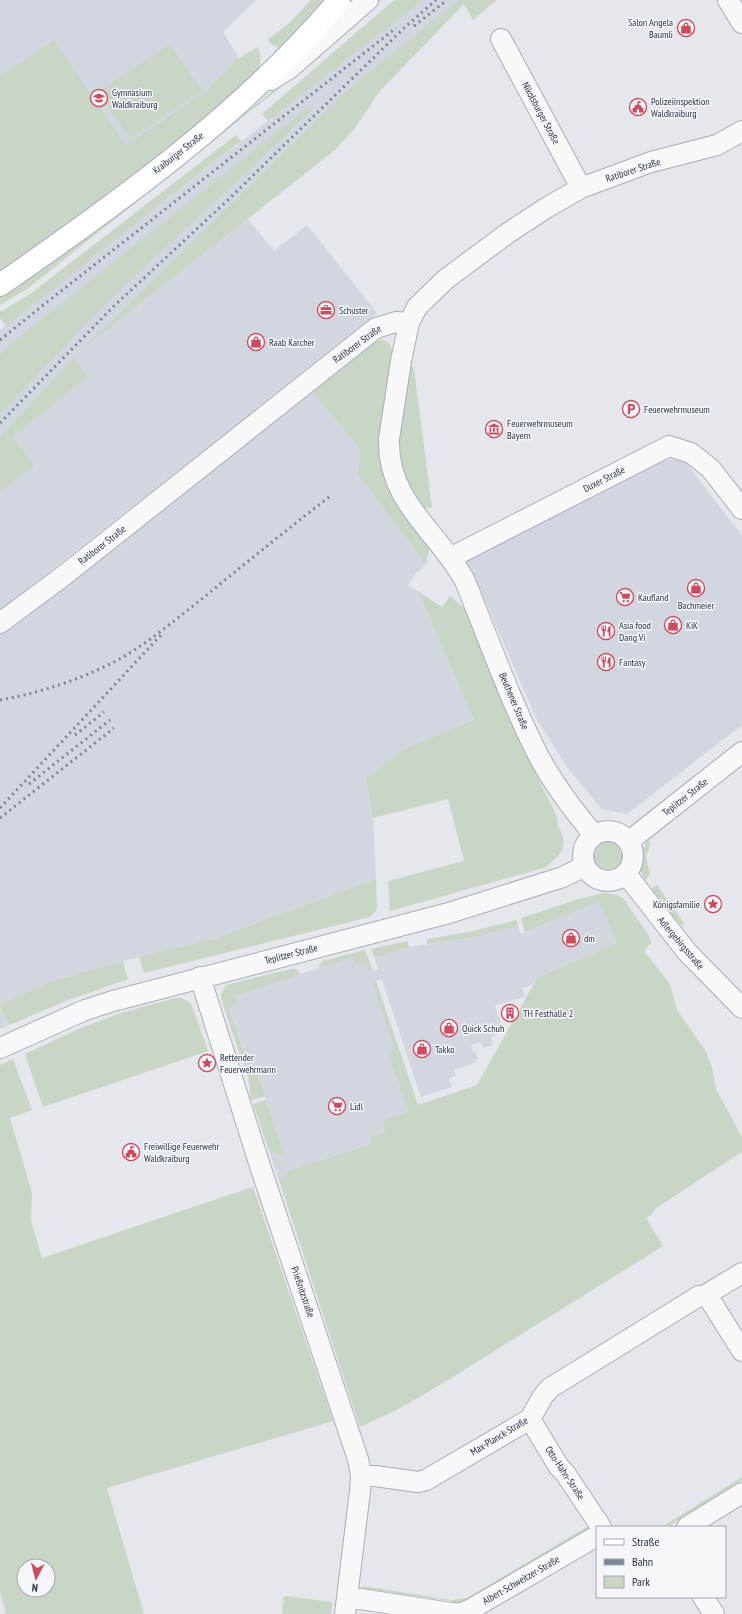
<svg xmlns="http://www.w3.org/2000/svg" width="742" height="1614" font-family="'PT Sans Narrow',sans-serif">
  <style>
    .built { fill: #d2d6de }
    .green { fill: #c9d6c5; fill-rule: evenodd }
    .lines { fill: none; stroke-linecap: round; stroke-linejoin: round }
    .minor-casing { stroke: #a9aeb7; stroke-width: 22 }
    .major-casing { stroke: #a3abb8; stroke-width: 24 }
    .minor { stroke: #f7f8fa; stroke-width: 20 }
    .major { stroke: #fff; stroke-width: 22 }
    .rail { stroke: #7d8696; stroke-width: 3; stroke-dasharray: 2 4; stroke-linecap: butt }
    .labels { text-anchor: middle; dominant-baseline: central; stroke-width: 3; stroke-linejoin: round; paint-order: stroke }
    .poi-label { font-size: 10px; fill: #2b3445; stroke: #f4f6f9; text-anchor: start }
    .street-label { font-size: 10px; fill: #2b3445; stroke: #f4f6f9 }
  </style>
  <rect width="100%" height="100%" fill="#e4e7ec"/>
  <path class="built" d="M0 0H256L223 32 239 58 206 92 126 145 0 104Z
    M423 0H458L347 90 77 354 248 219 274 251 307 225 377 313 0 611V493L35 465 13 437 88 377 73 358 0 436V330Z
    M312 391 361 451 357 474 426 564 416 573 408 585 418 591 474 720 402 750 366 779 373 818 376 879 213 939 123 961 49 982 0 1005V635L126 539Z
    M657 460H684L742 536V725L627 814 602 809 569 770 536 718 477 582 465 561Z
    M599 900 617 943 537 978 532 985 522 988 525 997 495 1005 503 1032 494 1035 491 1038 493 1045 483 1048 481 1042 471 1045 473 1052 475 1051 478 1059 476 1060V1062L454 1070 456 1076 449 1078 452 1087 421 1097 382 979 372 983 394 1050 389 1051 408 1112 381 1121 385 1133 371 1144 288 1171 279 1180 269 1151 274 1154H284L256 1071 247 1074 240 1055 244 1053 229 1008 237 1005 234 996 352 957 355 965 365 962 368 972 378 969 375 958 409 947 470 938 518 926 521 934Z
    M0 1008 9 1025 0 1029Z"/>
  <path class="green" d="M311 0H328L283 47C276 48 272 45 267 40L288 24Z
    M377 0H382L296 75 27 289 0 305V296L200 149 295 73Z
    M394 0H423L268 121 262 114Z
    M458 0H497L473 20 464 4 379 92 355 128 335 150 73 357 88 377 13 437 35 465 0 493V436L73 358 347 90Z
    M54 40 126 145 205 92 239 58 258 47C261 57 262 63 257 72L200 128 0 275V76Z
    M170 44 202 91 130 139 98 92Z
    M308 107 311 108V111C248 172 183 230 120 290 81 328 44 368 6 408L0 413V355L7 347Z
    M236 135 241 141 6 326 0 318V312L30 294Z
    M382 340C390 342 391 346 393 352L382 438 430 544 426 564 357 474 361 451 312 391 367 347 375 342Z
    M409 363 414 369 432 508H425L418 506 408 491 396 452Z
    M418 591 442 607 450 596 472 615 487 654 484 660 492 677 497 679 527 756 557 816C555 829 568 833 562 850 559 858 551 860 547 867L390 911 388 881 464 861 448 799 373 818 366 779 402 750 474 720Z
    M649 839 650 845 646 857 650 874 645 881C637 866 639 852 649 839Z
    M592 856a16 16 0 1 1 32 0a16 16 0 1 1-32 0Z
    M376 879 377 910 370 917 144 973 139 957 213 939Z
    M657 885 682 920 684 923 683 927 667 911 650 889Z
    M603 893 618 895 623 898 649 936 651 943 644 951 670 984 677 1010 705 1050 712 1067 716 1089 742 1137V1152L656 1208 651 1215 646 1218 663 1246 440 1385 398 1409 360 1427 279 1180 288 1171 371 1144 370 1137 385 1132 381 1121 408 1112 388 1052 394 1049 372 983 376 981 418 1105 477 1085 537 978 617 943 599 901 525 932 521 918 575 900Z
    M517 920 518 926 470 938 427 944V939L469 932Z
    M408 941 409 947 375 958 371 949Z
    M365 950 373 971 368 972 365 962 355 965 352 957 319 968V965L323 961Z
    M123 961 128 979 66 1001 9 1025 0 1007V1005L49 982Z
    M291 969H296L301 974 235 996 237 1005 229 1008 244 1053 240 1055 221 999V994L226 985Z
    M175 998H181L191 1003 208 1051 43 1107 25 1054 78 1029 121 1013Z
    M13 1059 32 1110 10 1118 32 1193 31 1221 42 1258 253 1187 333 1421 107 1488 144 1614H6L0 1592V1065ZM24 1566H48V1590H24Z
    M256 1071 265 1096 251 1100C249 1091 250 1083 247 1074Z
    M266 1100 284 1154V1155L280 1156 269 1151 253 1104Z
    M742 1477V1480L667 1527 665 1525Z
    M590 1525 589 1529 584 1535 582 1532 468 1599 465 1604 452 1605V1601L371 1590 370 1593 363 1590 362 1586 452 1600 467 1598Z
    M284 1596 332 1602 331 1614H282Z"/>
  <g class="lines">
    <g class="minor-casing">
      <path id="minor" d="M728 0 742 23
        M501 39 581 188
        M271 80 290 68 368 0
        M450 558 669 446 691 453 711 469 742 509
        M0 623 62 577 376 328 396 322 409 323
        M583 856a25 25 0 1 1 50 0a25 25 0 1 1-50 0Z
        M594 835C573 810 552 782 537 753 509 697 488 638 465 581 438 531 387 502 389 439L401 361 409 323 417 307 446 279 508 233 546 208 581 188 651 162 717 145 742 131
        M628 842 742 752
        M626 874 687 952 742 1008
        M200 977 261 1169 358 1459 361 1476 360 1491 345 1614
        M0 1048 85 1010 113 1001 449 913 563 877 585 866
        M704 1296 742 1273
        M530 1419 559 1467 565 1473 601 1527
        M361 1476H375L418 1482 426 1480 530 1419 543 1396 550 1388 699 1296H704L710 1300 742 1351
        M687 1527 742 1493
        M347 1597 451 1613H462L473 1608 597 1536
        M703 1597 714 1614"/>
    </g>
    <g class="major-casing">
      <path id="major" d="M0 285C121 201 244 113 339 0"/>
    </g>
    <use href="#minor" class="minor"/>
    <use href="#major" class="major"/>
    <path class="rail" d="M414 26 447 0
      M0 340 42 306 396 28
      M0 423 115 305 230 198 404 28 436 0
      M0 700C39 693 76 681 112 663 147 645 177 618 208 594 248 561 288 529 329 497
      M75 735 104 712
      M29 784 110 720
      M0 808 161 635
      M0 818 114 728"/>
  </g>
  <defs>
    <g id="shop-ring" transform="scale(0.9)"><circle r="9.5" fill="#f4f6f9" stroke="#d1495b" stroke-width="1.5"/><path d="M-5-2.5h2.3a2.7 3.5 0 0 1 5.4 0H5L5.5 6h-11ZM-1.5-2.5h3a1.5 2.3 0 0 0-3 0Z" fill="#d1495b"/></g>
    <g id="school-ring" transform="scale(0.9)"><circle r="9.5" fill="#f4f6f9" stroke="#d1495b" stroke-width="1.5"/><path d="M0-5L7-2L0 1L-7-2ZM-4 1L0 2.5L4 1V4Q0 6-4 4Z" fill="#d1495b"/></g>
    <g id="civic-ring" transform="scale(0.9)"><circle r="9.5" fill="#f4f6f9" stroke="#d1495b" stroke-width="1.5"/><path d="M-.6-6.5H3V-4.5H.6V-3L4-1V1h2V6H-6V1h2V-1L-.6-3ZM-1.2 2.5V6h2.4V2.5Z" fill="#d1495b"/></g>
    <g id="office-ring" transform="scale(0.9)"><circle r="9.5" fill="#f4f6f9" stroke="#d1495b" stroke-width="1.5"/><path d="M-6-3h4V-5.5h4V-3h4V5H-6ZM-1-4.5V-3h2v-1.5ZM-6 0V1H6V0Z" fill="#d1495b"/></g>
    <g id="parking-ring" transform="scale(0.9)"><circle r="9.5" fill="#f4f6f9" stroke="#d1495b" stroke-width="1.5"/><path d="M-3.5-5.5H1a3.5 3.5 0 0 1 0 7H-1V5.5H-3.5ZM-1-3.4V-.6H.8a1.4 1.4 0 0 0 0-2.8Z" fill="#d1495b"/></g>
    <g id="museum-ring" transform="scale(0.9)"><circle r="9.5" fill="#f4f6f9" stroke="#d1495b" stroke-width="1.5"/><path d="M0-6L6-3V-2H-6V-3ZM-5-1h2V3h-2ZM-1-1h2V3h-2ZM3-1h2V3H3ZM-6 4H6V6H-6Z" fill="#d1495b"/></g>
    <g id="supermarket-ring" transform="scale(0.9)"><circle r="9.5" fill="#f4f6f9" stroke="#d1495b" stroke-width="1.5"/><path d="M-6-5.5h2.5l.6 2H6L4.5 2H-2.5L-4.4-4H-6ZM-1.5 3.2a1.3 1.3 0 1 0 .1 0ZM3 3.2a1.3 1.3 0 1 0 .1 0Z" fill="#d1495b"/></g>
    <g id="restaurant-ring" transform="scale(0.9)"><circle r="9.5" fill="#f4f6f9" stroke="#d1495b" stroke-width="1.5"/><path d="M-5-6h1v4h1v-4h1v4h1v-4h1v5L-1.5 .5V6h-2V.5L-5-1ZM5-6V6H3V1.5H1.5Q1.5-4 5-6Z" fill="#d1495b"/></g>
    <g id="sight-ring" transform="scale(0.9)"><circle r="9.5" fill="#f4f6f9" stroke="#d1495b" stroke-width="1.5"/><path d="M0-6L1.8-2.2L6-1.7L2.9 1.2L3.7 5.4L0 3.3L-3.7 5.4L-2.9 1.2L-6-1.7L-1.8-2.2Z" fill="#d1495b"/></g>
    <g id="building-ring" transform="scale(0.9)"><circle r="9.5" fill="#f4f6f9" stroke="#d1495b" stroke-width="1.5"/><path d="M-4-6H4V6H1V3H-1V6H-4ZM-2.5-4.3h1.7v1.8h-1.7ZM.8-4.3h1.7v1.8H.8ZM-2.5-1h1.7V.8h-1.7ZM.8-1h1.7V.8H.8Z" fill="#d1495b"/></g>
  </defs>
  <g fill-rule="evenodd">
    <use href="#shop-ring" x="686" y="28"/>
    <use href="#school-ring" x="99" y="98"/>
    <use href="#civic-ring" x="638" y="107"/>
    <use href="#office-ring" x="326" y="310"/>
    <use href="#shop-ring" x="256" y="342"/>
    <use href="#parking-ring" x="631" y="409"/>
    <use href="#museum-ring" x="494" y="429"/>
    <use href="#shop-ring" x="696" y="588"/>
    <use href="#supermarket-ring" x="625" y="597"/>
    <use href="#shop-ring" x="673" y="625"/>
    <use href="#restaurant-ring" x="606" y="631"/>
    <use href="#restaurant-ring" x="606" y="662"/>
    <use href="#sight-ring" x="713" y="904"/>
    <use href="#shop-ring" x="571" y="938"/>
    <use href="#building-ring" x="510" y="1013"/>
    <use href="#shop-ring" x="449" y="1028"/>
    <use href="#shop-ring" x="422" y="1049"/>
    <use href="#sight-ring" x="207" y="1063"/>
    <use href="#supermarket-ring" x="337" y="1106"/>
    <use href="#civic-ring" x="131" y="1152"/>
  </g>
  <g class="labels">
    <g class="poi-label">
      <text x="673" y="22" text-anchor="end">Salon Angela<tspan x="673" dy="12">Baumli</tspan></text>
      <text x="112" y="92">Gymnasium<tspan x="112" dy="12">Waldkraiburg</tspan></text>
      <text x="651" y="101">Polizeiinspektion<tspan x="651" dy="12">Waldkraiburg</tspan></text>
      <text x="339" y="310">Schuster</text>
      <text x="269" y="342">Raab Karcher</text>
      <text x="644" y="409">Feuerwehrmuseum</text>
      <text x="507" y="423">Feuerwehrmuseum<tspan x="507" dy="12">Bayern</tspan></text>
      <text x="638" y="597">Kaufland</text>
      <text x="696" y="605" text-anchor="middle">Bachmeier</text>
      <text x="619" y="625">Asia food<tspan x="619" dy="12">Dang Vi</tspan></text>
      <text x="686" y="625">KiK</text>
      <text x="619" y="662">Fantasy</text>
      <text x="700" y="904" text-anchor="end">Königsfamilie</text>
      <text x="584" y="938">dm</text>
      <text x="523" y="1013">TH Festhalle 2</text>
      <text x="462" y="1028">Quick Schuh</text>
      <text x="435" y="1049">Takko</text>
      <text x="220" y="1057">Rettender<tspan x="220" dy="12">Feuerwehrmann</tspan></text>
      <text x="350" y="1106">Lidl</text>
      <text x="144" y="1146">Freiwillige Feuerwehr<tspan x="144" dy="12">Waldkraiburg</tspan></text>
    </g>
    <g class="street-label">
      <text transform="translate(541 113) rotate(62)">Nikolsburger Straße</text>
      <text transform="translate(178 153) rotate(-38)">Kraiburger Straße</text>
      <text transform="translate(633 170) rotate(-18)">Ratiborer Straße</text>
      <text transform="translate(357 344) rotate(-36)">Ratiborer Straße</text>
      <text transform="translate(604 479) rotate(-27)">Duxer Straße</text>
      <text transform="translate(102 545) rotate(-38)">Ratiborer Straße</text>
      <text transform="translate(514 701) rotate(67)">Beuthener Straße</text>
      <text transform="translate(685 797) rotate(-38)">Teplitzer Straße</text>
      <text transform="translate(681 943) rotate(50)">Adlergebirgsstraße</text>
      <text transform="translate(291 954) rotate(-14)">Teplitzer Straße</text>
      <text transform="translate(303 1292) rotate(71)">Prießnitzstraße</text>
      <text transform="translate(499 1436) rotate(-31)">Max-Planck-Straße</text>
      <text transform="translate(565 1473) rotate(56)">Otto-Hahn-Straße</text>
      <text transform="translate(521 1580) rotate(-30)">Albert-Schweitzer-Straße</text>
    </g>
  </g>
  <rect x="596" y="1526" width="130" height="72" fill="#f4f6f9" stroke="#a4a8b1"/>
  <rect x="604" y="1539" width="20" height="6" fill="#ffffff" stroke="#a4a8b1"/>
  <text x="632" y="1546" font-size="12" fill="#2b3445">Straße</text>
  <rect x="604" y="1559" width="20" height="6" fill="#7d8696" stroke="#a4a8b1"/>
  <text x="632" y="1566" font-size="12" fill="#2b3445">Bahn</text>
  <rect x="604" y="1576" width="20" height="12" fill="#c9d6c5" stroke="#a4a8b1"/>
  <text x="632" y="1586" font-size="12" fill="#2b3445">Park</text>
  <g transform="translate(36 1578) rotate(187)"><circle r="19" fill="#f4f6f9" stroke="#a4a8b1"/>
  <path d="M0-3L7 15L0 10L-7 15Z" fill="#d1495b"/>
  <text y="-6" font-size="11" font-weight="bold" text-anchor="middle" fill="#2b3445">N</text>
  </g>
</svg>
